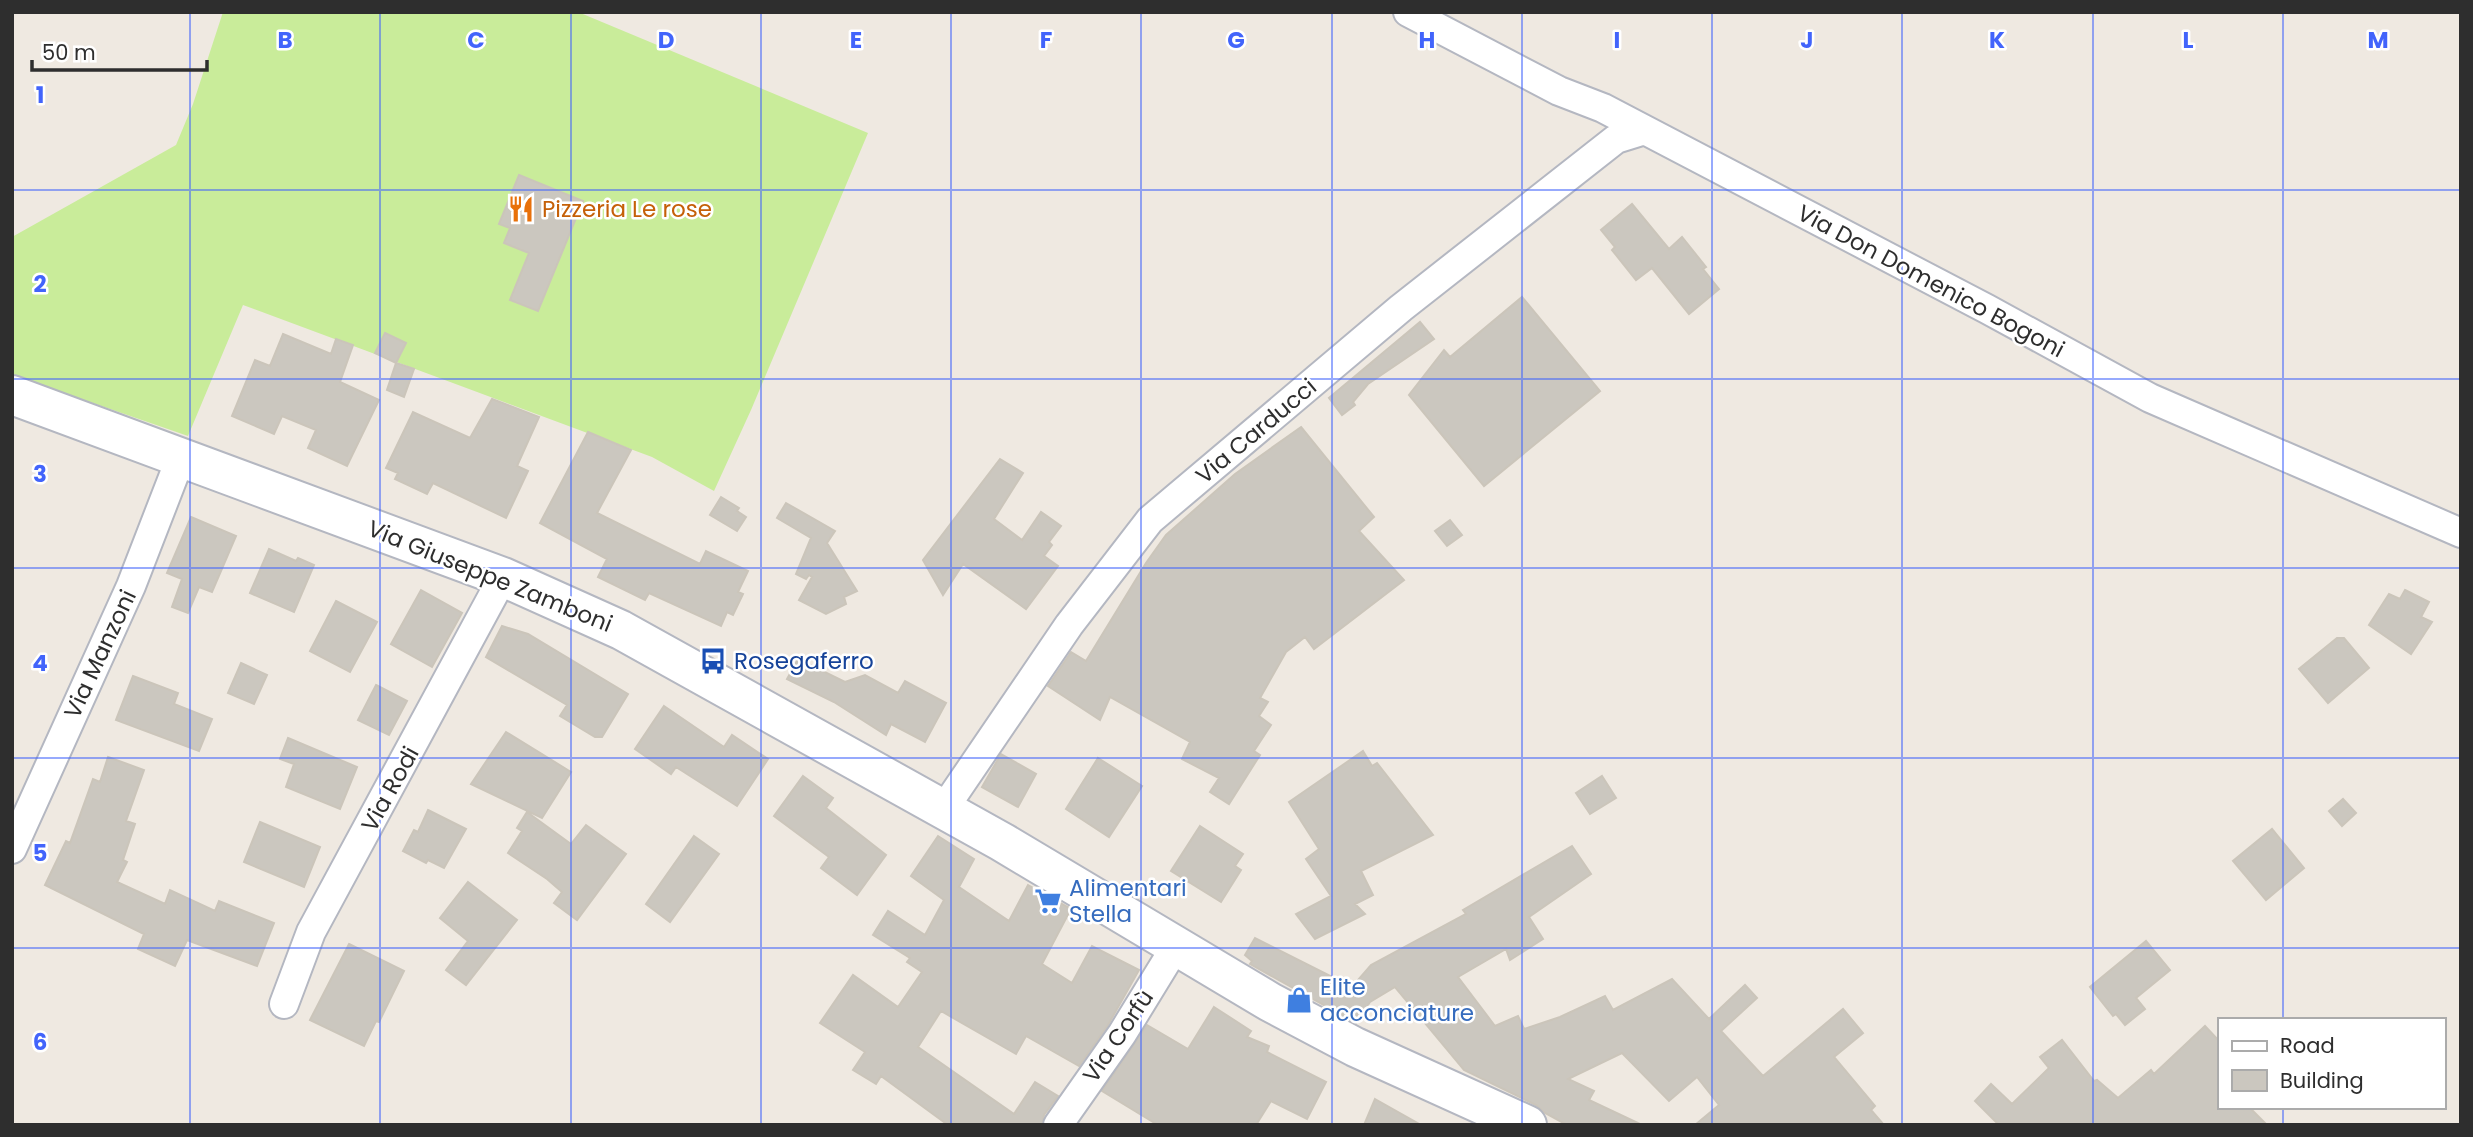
<svg xmlns="http://www.w3.org/2000/svg" width="2473" height="1137" font-family="Poppins,sans-serif">
  <style>
    .pitch { fill: #c9ec9a }
    .building { fill: #cbc7bf; stroke: #cbc5ba; stroke-width: 2 }
    .lines { fill: none; stroke-linecap: round; stroke-linejoin: round }
    .street-casing { stroke: #b4b7c1; stroke-width: 32 }
    .secondary-casing { stroke: #b4b7c1; stroke-width: 42 }
    .street { stroke: #fff; stroke-width: 28 }
    .secondary { stroke: #fff; stroke-width: 38 }
    .grid { fill: none; stroke: #4264fb; stroke-width: 2; stroke-opacity: 0.55 }
    .labels { text-anchor: middle; dominant-baseline: central; stroke-width: 5; stroke-linejoin: round; paint-order: stroke }
    .food-label { font-size: 23px; fill: #c56008; stroke: #fff; text-anchor: start }
    .street-label { font-size: 23px; fill: #2e2e2e; stroke: #fff }
    .transit-label { font-size: 23px; fill: #164399; stroke: #fff; text-anchor: start }
    .shop-label { font-size: 23px; fill: #366cbe; stroke: #fff; text-anchor: start }
    .grid-label { font-size: 23px; text-anchor: middle; font-weight: bold; fill: #4264fb; stroke: #fff; stroke-width: 5; stroke-linejoin: round; paint-order: stroke }
  </style>
  <rect width="100%" height="100%" fill="#efe9e1"/>
  <path class="pitch" d="M223 12H578L868 133 751 410 714 491 652 457 243 305 188 436 12 375V237L176 145 193 104Z"/>
  <path class="building" d="M519 175 583 201 538 311 510 300 529 253 504 243 510 228 499 224Z
    M1632 204 1669 249 1682 237 1706 267 1703 269 1719 289 1689 314 1652 268 1636 280 1612 250 1615 247 1601 230Z
    M1522 297 1600 391 1484 486 1409 395 1444 350 1450 357Z
    M1420 322 1434 339 1368 384 1353 402 1355 405 1342 415 1329 398Z
    M385 333 406 343 396 363 375 353Z
    M283 334 331 354 336 339 353 345 340 382 379 400 347 466 308 448 316 430 282 416 274 434 232 416 255 360 270 366Z
    M396 363 414 369 404 397 387 390Z
    M492 399 539 417 517 466 528 471 506 518 433 483 427 494 395 479 398 473 386 468 413 412 470 438Z
    M1301 427 1374 517 1359 531 1404 580 1314 649 1305 637 1286 652 1260 698 1268 702 1259 716 1271 725 1254 751 1260 755 1229 804 1210 792 1219 778 1182 759 1190 742 1110 697 1100 720 1048 686 1071 652 1086 661 1146 563 1166 535 1235 474Z
    M588 432 631 450 597 513 700 564 706 551 748 571 738 592 743 594 733 615 727 612 721 626 649 593 645 600 598 577 607 559 540 523Z
    M1000 459 1023 473 994 519 1022 540 1041 512 1061 526 1049 542 1052 545 1044 556 1058 566 1026 609 963 564 943 595 923 560Z
    M721 497 739 508 737 511 746 517 737 531 710 515Z
    M786 503 835 531 827 543 857 591 844 597 846 604 826 614 799 600 812 577 809 575 806 579 796 574 811 538 777 518Z
    M191 517 236 536 212 592 199 587 188 613 172 607 182 579 167 573Z
    M1450 520 1462 535 1447 546 1435 531Z
    M269 549 296 561 298 558 314 565 294 612 250 593Z
    M421 590 462 613 432 667 391 644Z
    M2405 590 2429 602 2421 617 2432 622 2411 654 2369 625 2389 594 2400 599Z
    M336 601 377 622 350 672 310 651Z
    M502 626 528 634 628 694 602 737H595L560 716 567 705 486 657Z
    M2337 638H2344L2369 668 2328 703 2299 669Z
    M798 659 845 682 865 675 898 693 905 681 946 703 925 742 891 724 886 735 834 702 787 679Z
    M241 663 267 675 254 704 228 693Z
    M133 676 178 693 174 704 212 719 199 751 116 720Z
    M376 685 407 701 389 735 358 720Z
    M664 706 724 747 732 735 768 759 737 806 676 767 671 774 635 749Z
    M506 732 571 772 542 818 471 784Z
    M288 738 357 767 340 809 286 787 294 764 280 759Z
    M1363 751 1372 766 1377 763 1433 835 1361 871 1373 895 1355 904 1365 914 1315 939 1296 914 1331 896 1306 859 1319 849 1289 802Z
    M1001 754 1036 774 1018 807 982 787Z
    M108 757 144 770 126 821 135 824 123 860 127 862 117 882 165 904 170 890 215 911 219 901 274 923 257 966 187 940 175 966 138 949 144 934 45 885 66 841 70 843 93 779 100 782Z
    M1098 758 1142 786 1109 837 1066 809Z
    M803 776 833 798 826 808 886 855 857 895 821 868 829 857 774 816Z
    M1602 776 1616 798 1590 814 1576 793Z
    M2343 799 2356 813 2342 826 2329 811Z
    M428 810 466 829 444 868 428 860 426 863 403 851 414 830 418 832Z
    M527 812 571 844 586 825 626 854 577 920 554 903 562 892 547 879 508 853 522 831 517 828Z
    M260 822 320 847 304 887 244 862Z
    M1200 826 1243 854 1235 866 1241 870 1221 902 1171 871Z
    M2272 829 2304 868 2266 900 2233 861Z
    M694 836 719 854 670 922 646 904Z
    M938 836 974 859 959 887 1009 921 1028 885 1071 909 1042 964 1072 983 1092 946 1139 970 1108 1025 1079 1066 1026 1036 1016 1054 941 1011 918 1047 1014 1114 1035 1082 1058 1096 1044 1115 1042 1125H948L881 1076 876 1084 853 1070 865 1052 820 1023 853 975 898 1007 922 972 907 962 910 958 873 935 888 911 925 935 944 900 911 876Z
    M1572 846 1591 874 1529 917 1543 939 1510 960 1506 949 1458 977 1495 1026 1518 1016 1524 1029 1560 1017 1605 996 1613 1010 1672 979 1709 1019 1745 985 1757 998 1721 1031 1763 1076 1843 1009 1863 1033 1834 1057 1875 1106 1871 1110 1884 1125H1695L1719 1105 1697 1077 1669 1101 1622 1053 1568 1079 1594 1091 1589 1100 1642 1125H1567L1545 1113 1536 1105 1464 1070 1395 987 1370 1002 1356 1023 1250 964 1252 961 1245 955 1255 938 1352 987 1371 965 1466 914 1463 910Z
    M468 882 517 920 466 985 446 970 468 941 440 918Z
    M2146 941 2170 970 2136 998 2145 1009 2125 1025 2116 1014 2113 1016 2090 987Z
    M349 944 404 971 379 1022 376 1021 364 1046 310 1020Z
    M1214 1007 1251 1031 1247 1037 1269 1046 1267 1052 1326 1082 1307 1119 1271 1101 1256 1125H1158L1102 1091 1147 1025 1188 1049Z
    M2205 1026 2219 1041V1107H2249L2267 1125H1999L1975 1101 1991 1084 2012 1104 2049 1068 2040 1057 2062 1040 2094 1081 2097 1080 2118 1098 2151 1070 2154 1074Z
    M1375 1099 1421 1125H1364Z"/>
  <g class="lines">
    <g class="street-casing">
      <path id="street" d="M1408 12 1559 91 1603 108 1645 130 1987 309 2150 398 2461 533
        M943 810 1069 625 1150 520 1401 308 1616 139 1645 130
        M12 849 131 586 181 457
        M284 1004 311 932 503 577
        M1058 1125 1122 1034 1176 946"/>
    </g>
    <g class="secondary-casing">
      <path id="secondary" d="M12 395 503 577 621 630 1002 842 1270 1002 1355 1047 1527 1125"/>
    </g>
    <use href="#street" class="street"/>
    <use href="#secondary" class="secondary"/>
  </g>
  <path class="grid" d="M190 12V1125M380 12V1125M571 12V1125M761 12V1125M951 12V1125M1141 12V1125M1332 12V1125M1522 12V1125M1712 12V1125M1902 12V1125M2093 12V1125M2283 12V1020M12 190H2461M12 379H2461M12 568H2461M12 758H2461M12 948H2461M2283 1107V1125"/>
  <defs>
    <g id="restaurant-bare" transform="scale(2.1)"><path d="M-5-6h1v4h1v-4h1v4h1v-4h1v5L-1.5 .5V6h-2V.5L-5-1ZM5-6V6H3V1.5H1.5Q1.5-4 5-6Z" fill="#e8710a" stroke="#fff" stroke-width="2.5" paint-order="stroke"/></g>
    <g id="bus-bare" transform="scale(2.1)"><path d="M-5-6H5V4H4V6H2V4H-2V6H-4V4H-5ZM-3.5-4V0h7V-4ZM-3.5 1.2v1.5H-2V1.2ZM2 1.2v1.5H3.5V1.2Z" fill="#1a4fb4" stroke="#fff" stroke-width="2.5" paint-order="stroke"/></g>
    <g id="supermarket-bare" transform="scale(2.1)"><path d="M-6-5.5h2.5l.6 2H6L4.5 2H-2.5L-4.4-4H-6ZM-1.5 3.2a1.3 1.3 0 1 0 .1 0ZM3 3.2a1.3 1.3 0 1 0 .1 0Z" fill="#3f7fe0" stroke="#fff" stroke-width="2.5" paint-order="stroke"/></g>
    <g id="shop-bare" transform="scale(2.1)"><path d="M-5-2.5h2.3a2.7 3.5 0 0 1 5.4 0H5L5.5 6h-11ZM-1.5-2.5h3a1.5 2.3 0 0 0-3 0Z" fill="#3f7fe0" stroke="#fff" stroke-width="2.5" paint-order="stroke"/></g>
  </defs>
  <g fill-rule="evenodd">
    <use href="#restaurant-bare" x="521" y="209"/>
    <use href="#bus-bare" x="713" y="661"/>
    <use href="#supermarket-bare" x="1048" y="901"/>
    <use href="#shop-bare" x="1299" y="1000"/>
  </g>
  <g class="labels">
    <g class="food-label">
      <text x="542" y="209">Pizzeria Le rose</text>
    </g>
    <g class="street-label">
      <text transform="translate(1931 281) rotate(28)">Via Don Domenico Bogoni</text>
      <text transform="translate(1256 431) rotate(-40)">Via Carducci</text>
      <text transform="translate(490 576) rotate(22)">Via Giuseppe Zamboni</text>
      <text transform="translate(100 654) rotate(-65)">Via Manzoni</text>
      <text transform="translate(390 789) rotate(-61)">Via Rodi</text>
      <text transform="translate(1118 1036) rotate(-56)">Via Corfù</text>
    </g>
    <g class="transit-label">
      <text x="734" y="661">Rosegaferro</text>
    </g>
    <g class="shop-label">
      <text x="1069" y="888">Alimentari<tspan x="1069" dy="26">Stella</tspan></text>
      <text x="1320" y="987">Elite<tspan x="1320" dy="26">acconciature</tspan></text>
    </g>
  </g>
  <g class="grid-label">
    <text x="285" y="48">B</text>
    <text x="476" y="48">C</text>
    <text x="666" y="48">D</text>
    <text x="856" y="48">E</text>
    <text x="1046" y="48">F</text>
    <text x="1236" y="48">G</text>
    <text x="1427" y="48">H</text>
    <text x="1617" y="48">I</text>
    <text x="1807" y="48">J</text>
    <text x="1997" y="48">K</text>
    <text x="2188" y="48">L</text>
    <text x="2378" y="48">M</text>
    <text x="40" y="103">1</text>
    <text x="40" y="292">2</text>
    <text x="40" y="482">3</text>
    <text x="40" y="671">4</text>
    <text x="40" y="861">5</text>
    <text x="40" y="1050">6</text>
  </g>
  <rect width="2473" height="1137" fill="none" stroke="#2e2e2e" stroke-width="28"/>
  <rect x="2218" y="1018" width="228" height="91" fill="#ffffff" stroke="#ababab" stroke-width="2"/>
  <rect x="2232" y="1041" width="35" height="10" fill="#ffffff" stroke="#ababab" stroke-width="2"/>
  <text x="2280" y="1053" font-size="21" fill="#2e2e2e">Road</text>
  <rect x="2232" y="1070" width="35" height="21" fill="#cbc7bf" stroke="#ababab" stroke-width="2"/>
  <text x="2280" y="1088" font-size="21" fill="#2e2e2e">Building</text>
  <path d="M32 60v10h175v-10" fill="none" stroke="#2e2e2e" stroke-width="3.5"/>
  <text x="42" y="60" font-size="21" fill="#2e2e2e" stroke="#ffffff" stroke-width="5" paint-order="stroke">50 m</text>
</svg>
